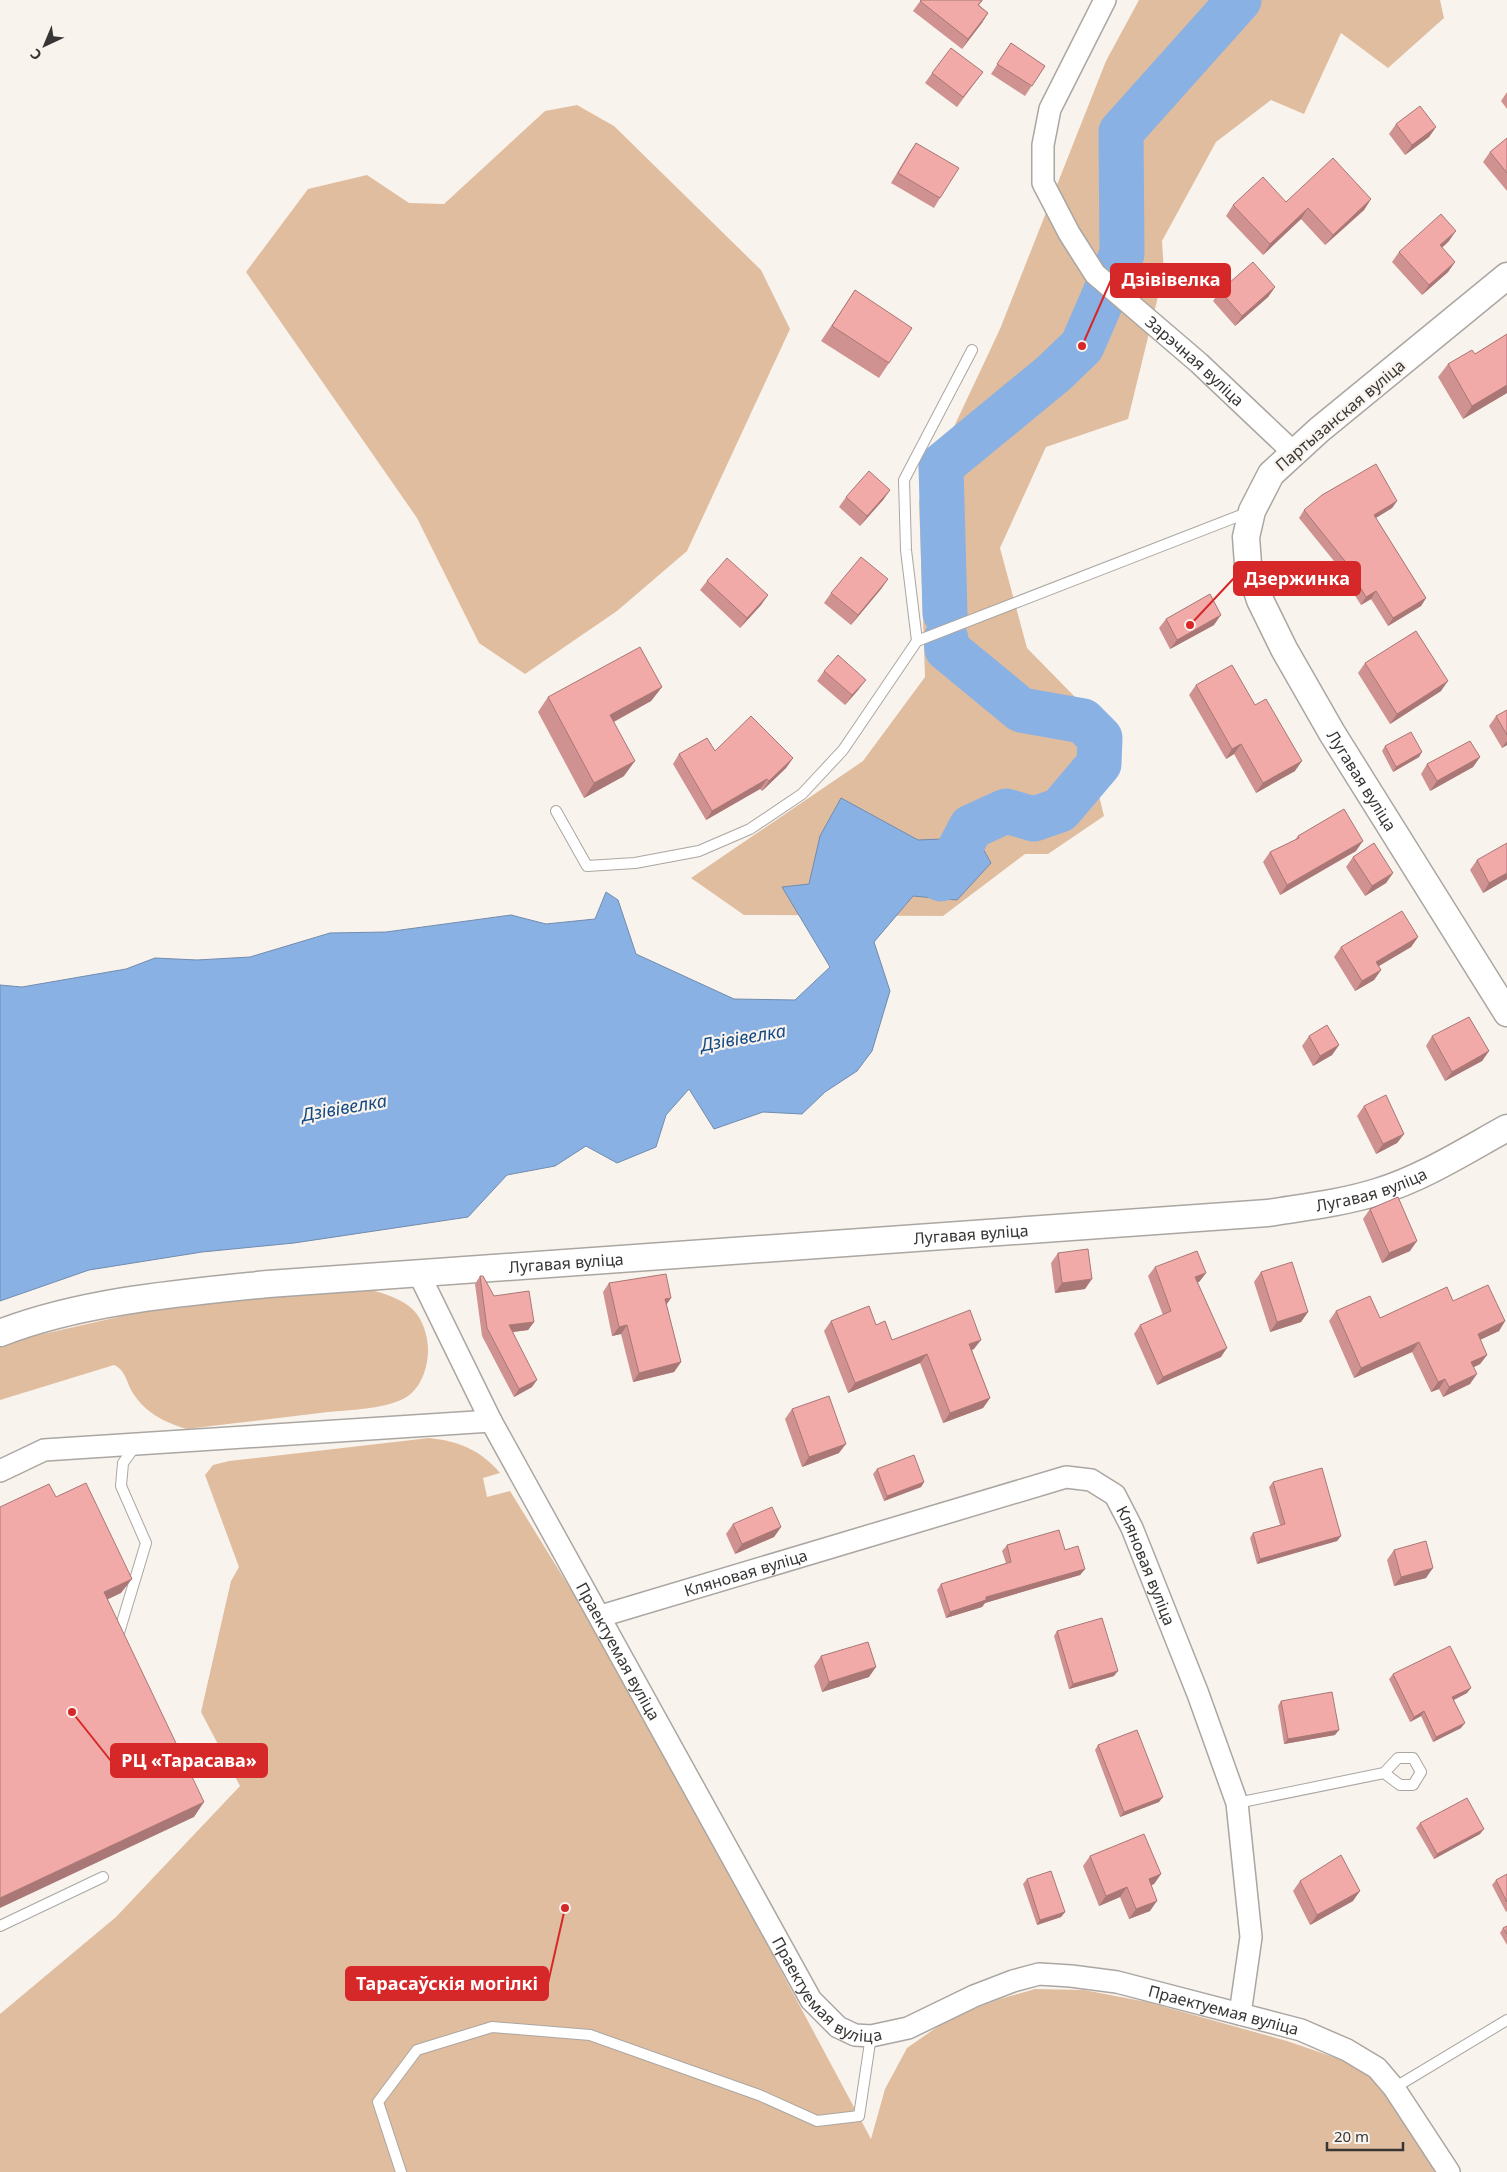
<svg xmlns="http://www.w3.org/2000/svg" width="1507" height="2172" font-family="'Noto Sans',sans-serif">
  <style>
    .green { fill: #e0bd9f }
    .water { fill: #89b1e3; stroke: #718cae }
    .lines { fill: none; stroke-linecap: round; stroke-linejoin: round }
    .river { stroke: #89b1e3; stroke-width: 45 }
    .service-casing { stroke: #aba6a1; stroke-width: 12 }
    .minor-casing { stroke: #aba6a1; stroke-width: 24 }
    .tertiary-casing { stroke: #aba6a1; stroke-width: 29 }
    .service { stroke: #fff; stroke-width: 10 }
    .minor { stroke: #fff; stroke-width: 21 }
    .tertiary { stroke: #fff; stroke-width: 26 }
    .wall { fill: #cf9290 }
    .shaded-wall { fill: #a97775 }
    .building { fill: #f1aaa7; stroke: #a97775 }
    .labels { text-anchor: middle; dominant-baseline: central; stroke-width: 4.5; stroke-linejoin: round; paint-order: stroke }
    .street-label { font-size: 16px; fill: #383634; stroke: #f9f3ee }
    .water-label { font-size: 18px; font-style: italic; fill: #124a85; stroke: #f9f3ee }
    .leader { fill: none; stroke: #d62828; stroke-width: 2 }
    .callout-dot { fill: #d62828; stroke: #f9f3ee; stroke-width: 2 }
    .callout { fill: #d62828; stroke: #d62828; stroke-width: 2 }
    .callout-label { font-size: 18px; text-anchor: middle; font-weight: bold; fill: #fff }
  </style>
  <rect width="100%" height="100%" fill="#f9f3ee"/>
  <path class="green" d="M1139 0H1440L1444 18 1388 68 1341 33 1304 114 1271 100 1216 142 1162 241 1164 272 1128 419 1046 447 1000 548 1027 648 1075 697 1104 816 1048 854H1025L943 916 744 915 691 878 863 761 925 677 919 501 1000 329 1106 61Z
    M577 105 614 126 761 270 790 329 687 551 617 611 525 674 479 643 417 518 246 272 308 189 367 175 409 203 444 204 545 111Z
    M372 1290C401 1299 421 1306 427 1339 431 1360 423 1390 403 1399 383 1409 350 1410 328 1412 281 1418 234 1423 187 1429 163 1422 144 1412 131 1390 126 1380 125 1370 114 1365L0 1400V1346L12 1341 171 1305Z
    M429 1438C458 1441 481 1450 500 1473L483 1478 487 1497 510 1491 618 1666 871 2139 885 2089 907 2048 950 2018 1000 1999 1035 1989 1084 1990 1147 2002 1287 2041 1354 2064 1394 2088 1441 2172H0V2014L116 1917 240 1786 201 1712 231 1581 239 1567 205 1475 213 1465 229 1461Z"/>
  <path class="water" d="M841 798 918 840 943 839 971 827 991 863 957 900 913 896 874 942 890 991 872 1051 857 1071 825 1092 802 1114 763 1112 714 1129 689 1089 666 1115 656 1147 617 1163 586 1146 555 1166 507 1175 468 1217 294 1243 202 1252 89 1270 0 1301V985L22 987 126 969 155 958 197 960 250 957 330 933 386 932 511 915 546 924 595 919 606 892 618 900 636 954 734 999 795 1000 830 967 782 887 809 884 820 836Z"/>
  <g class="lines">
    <path class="river" d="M945 613 941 466 1054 373 1082 346 1122 254 1121 132 1239 0
      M941 879 944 878 971 827 1006 811 1034 819 1060 810 1099 764 1100 738 1083 721 1021 710 947 649 946 639"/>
    <g class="service-casing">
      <path id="service" d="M917 641 906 550 904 480 972 350
        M556 811 587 866 635 863 699 851 750 829 802 794 843 750 917 641 1249 512
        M118 1636 146 1543 121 1486 123 1463 136 1445
        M1237 1803 1384 1773 1400 1785H1413L1421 1772 1413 1758H1398L1384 1773
        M0 1926 103 1877
        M1394 2088 1507 2020
        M401 2172 378 2102 417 2050 492 2027 590 2035 759 2095 817 2121 859 2116 871 2036"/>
    </g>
    <g class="minor-casing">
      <g id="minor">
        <path id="s1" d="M1105 0 1050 109 1043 145V183L1069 233 1095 274 1199 363 1293 452"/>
        <path id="s2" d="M418 1272 491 1421 811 2000 838 2027 855 2035 871 2036 908 2028 974 1996 1013 1981 1039 1974 1071 1976 1117 1982 1301 2030 1347 2050 1377 2068 1394 2088 1449 2172"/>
        <path d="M0 1471 44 1450 491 1421"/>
        <path id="s3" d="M601 1616 1066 1477 1091 1480 1115 1495 1132 1528 1198 1694 1237 1803 1251 1937 1240 2014"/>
      </g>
    </g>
    <g class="tertiary-casing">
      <g id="tertiary">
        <path id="s4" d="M1507 276 1319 430 1271 474 1252 511 1246 537 1248 564 1260 600 1284 649 1332 733 1507 1013"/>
        <path id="s5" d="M0 1333C83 1301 180 1293 268 1284L1268 1213C1305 1207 1342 1203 1377 1192 1423 1178 1465 1151 1507 1128"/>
      </g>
    </g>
    <use href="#service" class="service"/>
    <use href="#minor" class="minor"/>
    <use href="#tertiary" class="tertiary"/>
  </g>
  <path class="wall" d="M921 0H983L979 5 988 13 962 49 913 11Z
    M1011 43 1045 66 1025 96 991 74Z
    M983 72 957 107 925 83 932 73Z
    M1507 92V109L1501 101Z
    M1396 124 1436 127 1429 137 1405 155 1389 134Z
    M1507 138V191L1483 162 1490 152Z
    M916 143 940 198 934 208 891 183 909 153Z
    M1371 199 1364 210 1325 245 1301 219 1263 255 1226 216 1233 205Z
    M1449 241 1442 248 1455 262 1448 272 1422 295 1392 262 1399 252Z
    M1275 287 1268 297 1235 326 1213 301 1220 291Z
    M855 290 889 363 879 378 821 341Z
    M1507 334V393L1463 419 1438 377 1448 364 1475 354Z
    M890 490 883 500 860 526 839 507 846 497Z
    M1397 501 1392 508 1376 518 1426 598 1421 606 1388 626 1371 599 1361 605 1345 580 1347 577 1299 518 1304 510Z
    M888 579 881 589 851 625 824 603 831 593Z
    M707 581 768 595 761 605 740 628 700 590Z
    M1166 619 1214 625 1170 649 1159 628Z
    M1365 663 1441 691 1390 724 1358 673Z
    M824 671 859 689 845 705 817 681Z
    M1196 685 1255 705 1295 771 1256 793 1234 754 1226 759 1189 695Z
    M662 687 651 701 614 722 624 776 584 798 538 712 548 697Z
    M1507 710V745L1502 748 1489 726 1496 716Z
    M1385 746 1419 757 1393 772 1382 751Z
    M715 751 793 758 786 768 762 791 760 789 706 820 673 764 679 754Z
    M1480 757 1473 767 1430 791 1421 774 1427 764Z
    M1298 836 1356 851 1280 895 1263 862 1270 852 1295 840Z
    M1353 857 1393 873 1386 883 1365 896 1346 867Z
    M1477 860 1507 879 1483 893 1470 870Z
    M1418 937 1411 947 1378 966 1381 970 1374 980 1355 991 1334 957 1341 947Z
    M1309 1036 1339 1045 1332 1055 1313 1066 1302 1046Z
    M1432 1036 1489 1051 1482 1061 1445 1081 1426 1046Z
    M1364 1106 1404 1134 1397 1143 1376 1154 1357 1116Z
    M1370 1209 1410 1251 1382 1263 1363 1219Z
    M1058 1253 1085 1289 1055 1293 1051 1263Z
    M1155 1267 1206 1273 1199 1282H1197L1221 1357 1157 1385 1134 1334 1140 1325 1163 1315 1148 1276Z
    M1261 1272 1308 1312 1301 1322 1270 1332 1254 1282Z
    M480 1276 494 1296 534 1322 528 1330 513 1332 532 1387 514 1397 482 1336 475 1284Z
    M609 1283 671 1298 666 1305 681 1362 674 1372 633 1382 621 1334 612 1336 603 1292Z
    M1453 1301 1505 1321 1499 1331 1480 1340 1487 1355 1480 1364 1474 1367 1470 1384 1443 1397 1439 1389 1431 1392 1412 1352 1354 1378 1329 1321 1336 1311 1380 1318Z
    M831 1321 876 1325 892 1340 974 1349 972 1350 990 1398 983 1408 943 1423 920 1363 848 1393 824 1331Z
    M792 1409 839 1453 802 1467 785 1419Z
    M877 1469 924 1482 921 1487 884 1501 873 1474Z
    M1273 1482 1341 1536 1337 1541 1257 1564 1250 1538 1253 1533 1280 1525 1269 1487Z
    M733 1524 781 1527 774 1537 735 1554 726 1534Z
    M1007 1545 1065 1550 1085 1569 1080 1575 985 1603 982 1607 946 1618 937 1590 941 1584 1006 1563 1002 1551Z
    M1394 1550 1426 1578 1394 1586 1387 1560Z
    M1057 1631 1114 1676 1069 1689 1054 1636Z
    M821 1656 869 1677 822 1692 814 1666Z
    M1393 1674 1467 1693 1454 1700 1461 1728 1433 1742 1421 1716 1410 1722 1389 1679Z
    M1281 1701 1335 1735 1284 1744 1278 1706Z
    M1098 1745 1159 1802 1120 1817 1095 1750Z
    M1420 1823 1480 1834 1434 1859 1416 1828Z
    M1090 1856 1161 1874 1154 1884 1151 1885 1150 1911 1129 1919 1120 1897 1099 1906 1083 1866Z
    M1507 1874V1911L1506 1912 1492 1885 1496 1880Z
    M1027 1879 1065 1912 1061 1917 1037 1925 1023 1884Z
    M1300 1881 1353 1901 1310 1925 1293 1891Z
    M1507 1926V1945L1500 1933 1503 1928Z"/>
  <path class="shaded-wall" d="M988 13 982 23 962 49 968 39Z
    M1436 127 1429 137 1405 155 1412 145Z
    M1371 199 1364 210 1325 245 1333 235Z
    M1308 208 1301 219 1263 255 1270 244Z
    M1456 231 1449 241 1433 255 1440 245Z
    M1455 262 1448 272 1422 295 1429 285Z
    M1275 287 1268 297 1235 326 1242 316Z
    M1507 385V393L1463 419 1472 406Z
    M890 490 883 500 860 526 867 516Z
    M1397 501 1392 508 1369 522 1374 515Z
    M888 579 881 589 851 625 858 615Z
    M1376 591 1371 599 1361 605 1366 597Z
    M768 595 761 605 740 628 747 618Z
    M1426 598 1421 606 1388 626 1393 618Z
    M1221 615 1214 625 1170 649 1177 640Z
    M866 680 859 689 845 705 852 695Z
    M1448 681 1441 691 1390 724 1397 714Z
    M662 687 651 701 600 729 610 715Z
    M1507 741V745L1502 748Z
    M1241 744 1234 754 1226 759 1232 749Z
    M1422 752 1419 757 1393 772 1396 767Z
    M1480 757 1473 767 1430 791 1437 781Z
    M793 758 786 768 762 791 769 781Z
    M635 761 624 776 584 798 594 783Z
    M1302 761 1295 771 1256 793 1263 783Z
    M767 779 760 789 706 820 712 811Z
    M1363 841 1356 851 1280 895 1287 885Z
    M1393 873 1386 883 1365 896 1372 886Z
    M1507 873V879L1483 893 1489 883Z
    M1418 937 1411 947 1369 972 1376 962Z
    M1381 970 1374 980 1355 991 1362 981Z
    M1339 1045 1332 1055 1313 1066 1320 1056Z
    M1489 1051 1482 1061 1445 1081 1452 1072Z
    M1404 1134 1397 1143 1376 1154 1383 1144Z
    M1417 1241 1410 1251 1382 1263 1389 1253Z
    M1206 1273 1199 1282 1189 1286 1195 1277Z
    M1092 1279 1085 1289 1055 1293 1062 1283Z
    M671 1298 664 1308 665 1299Z
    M1308 1312 1301 1322 1270 1332 1277 1322Z
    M1505 1321 1499 1331 1471 1344 1478 1334Z
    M534 1322 528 1330 504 1333 509 1325Z
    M627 1325 621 1334 612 1336 619 1327Z
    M981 1340 974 1349 962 1354 969 1344Z
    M1419 1342 1412 1352 1354 1378 1361 1368Z
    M1227 1348 1221 1357 1157 1385 1163 1377Z
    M927 1354 920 1363 848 1393 855 1383Z
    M1487 1355 1480 1364 1464 1372 1471 1362Z
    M681 1362 674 1372 633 1382 639 1373Z
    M1477 1374 1470 1384 1443 1397 1449 1387Z
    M1445 1379 1439 1389 1431 1392 1438 1382Z
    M537 1380 532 1387 514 1397 519 1389Z
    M990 1398 983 1408 943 1423 950 1413Z
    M846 1444 839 1453 802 1467 809 1457Z
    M924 1482 921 1487 884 1501 887 1496Z
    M781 1527 774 1537 735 1554 742 1544Z
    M1341 1536 1337 1541 1257 1564 1260 1559Z
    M1433 1568 1426 1578 1394 1586 1401 1577Z
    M1085 1569 1080 1575 985 1603 982 1607 946 1618 950 1612 986 1597Z
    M132 1579 121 1593 94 1606 104 1592Z
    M876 1667 869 1677 822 1692 829 1682Z
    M1118 1671 1114 1676 1069 1689 1073 1684Z
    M1471 1688 1467 1693 1449 1702 1452 1697Z
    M1424 1711 1421 1716 1410 1722 1414 1717Z
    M1465 1723 1461 1728 1433 1742 1436 1737Z
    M1339 1730 1335 1735 1284 1744 1288 1739Z
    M1163 1797 1159 1802 1120 1817 1124 1812Z
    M204 1802 194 1817 0 1908V1898Z
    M1484 1829 1480 1834 1434 1859 1437 1854Z
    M1161 1874 1154 1884 1142 1889 1149 1879Z
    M1127 1887 1120 1897 1099 1906 1106 1896Z
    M1360 1891 1353 1901 1310 1925 1317 1915Z
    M1157 1901 1150 1911 1129 1919 1136 1909Z
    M1065 1912 1061 1917 1037 1925 1040 1920Z"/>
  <path class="building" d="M921 0H982L978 5 988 13 968 39 920 1Z
    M1011 43 1045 66 1032 86 997 64Z
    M951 48 983 72 963 97 932 73Z
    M1420 106 1436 127 1412 145 1396 124Z
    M1507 138V173L1490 152Z
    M916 143 959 168 940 198 898 173Z
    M1333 158 1371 199 1333 235 1308 208 1270 244 1233 205 1263 177 1286 202Z
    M1441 214 1456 231 1440 245 1455 262 1429 285 1399 252Z
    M1253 262 1275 287 1242 316 1220 291Z
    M855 290 912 328 889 363 832 326Z
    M1507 334V385L1472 406 1448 364 1472 350 1475 354Z
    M1376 464 1397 501 1374 515 1426 598 1393 618 1376 591 1366 597 1351 572 1353 571 1304 510 1322 495Z
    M869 471 890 490 867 516 846 497Z
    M861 557 888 579 858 615 831 593Z
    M727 558 768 595 747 618 707 581Z
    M1210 594 1221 615 1177 640 1166 619Z
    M1416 631 1448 681 1397 714 1365 663Z
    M640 647 662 687 610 715 635 761 594 783 548 697Z
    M838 655 866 680 852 695 824 671Z
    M1232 665 1255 705 1266 699 1302 761 1263 783 1241 744 1232 749 1196 685Z
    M1507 710V735L1496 716Z
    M751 716 793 758 769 781 767 779 712 811 679 754 707 738 715 751Z
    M1411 732 1422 752 1396 767 1385 746Z
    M1470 741 1480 757 1437 781 1427 764Z
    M1344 809 1363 841 1287 885 1270 852 1299 838 1298 836Z
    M1374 843 1393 873 1372 886 1353 857Z
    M1507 843V873L1489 883 1477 860Z
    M1402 911 1418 937 1376 962 1381 970 1362 981 1341 947Z
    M1469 1017 1489 1051 1452 1072 1432 1036Z
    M1327 1025 1339 1045 1320 1056 1309 1036Z
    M1386 1095 1404 1134 1383 1144 1364 1106Z
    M1398 1197 1417 1241 1389 1253 1370 1209Z
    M1088 1249 1092 1279 1062 1283 1058 1253Z
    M1197 1251 1206 1273 1195 1277 1227 1348 1163 1377 1140 1325 1171 1311 1155 1267Z
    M1292 1262 1308 1312 1277 1322 1261 1272Z
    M666 1274 671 1298 665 1299 681 1362 639 1373 627 1325 619 1327 609 1283Z
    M480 1276H483L494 1296 529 1291 534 1322 509 1325 537 1380 519 1389 487 1328Z
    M1488 1285 1505 1321 1478 1334 1487 1355 1471 1362 1477 1374 1449 1387 1445 1379 1438 1382 1419 1342 1361 1368 1336 1311 1370 1296 1380 1318 1447 1287 1453 1301Z
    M869 1306 876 1325 885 1321 892 1340 970 1310 981 1340 969 1344 990 1398 950 1413 927 1354 855 1383 831 1321Z
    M829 1396 846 1444 809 1457 792 1409Z
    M914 1455 924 1482 887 1496 877 1469Z
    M1322 1468 1341 1536 1260 1559 1253 1533 1285 1524 1273 1482Z
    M86 1483 132 1579 104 1592 204 1802 0 1898V1507L49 1484 56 1497Z
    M772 1507 781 1527 742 1544 733 1524Z
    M1059 1530 1065 1550 1078 1546 1085 1569 986 1597V1600L950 1612 941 1584 1011 1562 1007 1545Z
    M1426 1541 1433 1568 1401 1577 1394 1550Z
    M1102 1618 1118 1671 1073 1684 1057 1631Z
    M868 1642 876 1667 829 1682 821 1656Z
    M1450 1646 1471 1688 1452 1697 1465 1723 1436 1737 1424 1711 1414 1717 1393 1674Z
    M1332 1692 1339 1730 1288 1739 1281 1701Z
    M1137 1730 1163 1797 1124 1812 1098 1745Z
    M1467 1798 1484 1829 1437 1854 1420 1823Z
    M1144 1834 1161 1874 1149 1879 1157 1901 1136 1909 1127 1887 1106 1896 1090 1856Z
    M1341 1855 1360 1891 1317 1915 1300 1881Z
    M1051 1871 1065 1912 1040 1920 1027 1879Z
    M1507 1874V1902L1496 1880Z
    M1507 1926V1934L1503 1928Z"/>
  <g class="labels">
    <g class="street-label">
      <text stroke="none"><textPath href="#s1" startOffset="434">Зарэчная вуліца</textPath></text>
      <text transform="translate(1340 415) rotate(-40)">Партызанская вуліца</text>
      <text stroke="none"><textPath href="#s4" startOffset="649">Лугавая вуліца</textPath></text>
      <text stroke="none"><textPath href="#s5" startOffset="1382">Лугавая вуліца</textPath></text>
      <text stroke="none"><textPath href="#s5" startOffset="978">Лугавая вуліца</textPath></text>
      <text stroke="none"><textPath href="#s5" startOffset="572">Лугавая вуліца</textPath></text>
      <text stroke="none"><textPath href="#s3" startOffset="616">Кляновая вуліца</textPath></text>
      <text stroke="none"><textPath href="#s3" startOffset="151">Кляновая вуліца</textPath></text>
      <text stroke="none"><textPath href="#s2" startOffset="429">Праектуемая вуліца</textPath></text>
      <text stroke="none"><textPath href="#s2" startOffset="834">Праектуемая вуліца</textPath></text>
      <text stroke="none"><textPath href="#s2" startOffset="1269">Праектуемая вуліца</textPath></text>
    </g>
    <g class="water-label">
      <text transform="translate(743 1037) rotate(-10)">Дзівівелка</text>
      <text transform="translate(344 1107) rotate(-10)">Дзівівелка</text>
    </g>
  </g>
  <path class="leader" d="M1082 346L1111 280M1190 625L1234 578M72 1712L111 1761M565 1908L548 1983"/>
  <g class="callout-dot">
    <circle cx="1082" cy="346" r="5"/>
    <circle cx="1190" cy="625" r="5"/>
    <circle cx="72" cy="1712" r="5"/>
    <circle cx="565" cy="1908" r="5"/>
  </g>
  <g class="callout">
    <rect x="1111" y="264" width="119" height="33" rx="5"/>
    <rect x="1234" y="562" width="126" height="33" rx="5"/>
    <rect x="111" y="1744" width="156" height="33" rx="5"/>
    <rect x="346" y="1967" width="202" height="33" rx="5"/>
  </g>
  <g class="callout-label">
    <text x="1171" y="286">Дзівівелка</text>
    <text x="1297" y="585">Дзержинка</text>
    <text x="189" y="1767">РЦ «Тарасава»</text>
    <text x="447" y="1990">Тарасаўскія могілкі</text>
  </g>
  <g transform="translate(45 45) rotate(224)" stroke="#f9f3ee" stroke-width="4" paint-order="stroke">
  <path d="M0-4L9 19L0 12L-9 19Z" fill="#383634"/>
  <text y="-8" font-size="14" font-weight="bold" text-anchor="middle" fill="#383634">С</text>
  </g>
  <path d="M1327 2142v8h76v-8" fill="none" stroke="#383634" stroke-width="2.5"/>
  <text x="1334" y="2142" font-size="15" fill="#383634" stroke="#f9f3ee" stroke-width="4" paint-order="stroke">20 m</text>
</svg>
